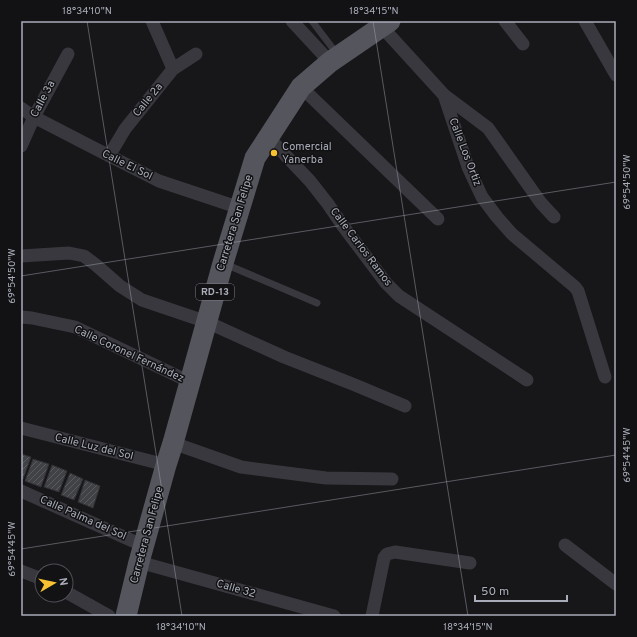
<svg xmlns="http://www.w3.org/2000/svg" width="637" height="637" font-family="Overpass,sans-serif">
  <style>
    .building { fill: url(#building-hatch); stroke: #313135 }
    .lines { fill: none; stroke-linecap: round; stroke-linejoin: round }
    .lane { stroke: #38383e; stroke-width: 7 }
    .street { stroke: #38383e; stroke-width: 13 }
    .primary { stroke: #54555d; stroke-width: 21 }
    .ticks { fill: none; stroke: #a9adb9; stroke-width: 1; stroke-opacity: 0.45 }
    .poi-dot { fill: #f7c131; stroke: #121214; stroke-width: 1.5 }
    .labels { text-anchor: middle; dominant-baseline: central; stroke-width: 3; stroke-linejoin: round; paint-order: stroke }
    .shield { fill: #121214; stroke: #7c7e88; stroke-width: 1 }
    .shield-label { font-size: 10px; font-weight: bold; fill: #a9adb9 }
    .street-label { font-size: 11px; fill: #a9adb9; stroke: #121214 }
    .poi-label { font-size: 11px; fill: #a9adb9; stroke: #121214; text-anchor: start }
    .neatline { fill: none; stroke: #a9adb9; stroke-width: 1.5 }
    .ticks-label { font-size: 10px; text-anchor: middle; fill: #a9adb9 }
  </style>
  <defs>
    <pattern id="building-hatch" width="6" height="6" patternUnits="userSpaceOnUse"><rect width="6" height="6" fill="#414246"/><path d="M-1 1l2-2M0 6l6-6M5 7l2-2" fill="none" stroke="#5a5b5f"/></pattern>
  </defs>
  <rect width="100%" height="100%" fill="#171719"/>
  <path class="building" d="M21 454 31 457 23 479 21 478Z
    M33 459 49 464 41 487 25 481Z
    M52 465 67 471 59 492 44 487Z
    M70 473 83 479 74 500 61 495Z
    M85 480 100 486 93 508 78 502Z"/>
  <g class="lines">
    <path class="lane" d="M312 21 337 54
      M225 264 317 303"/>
    <path class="street" d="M152 21 173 69
      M292 21 330 62
      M505 21 523 44
      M585 21 616 75
      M382 27 444 95 468 167 482 197 497 217 512 234 575 287 578 291 605 377
      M301 87 438 219
      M444 95 488 128 541 203 554 217
      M21 108 34 117 92 147 159 181 240 208
      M269 138 310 181 328 204 343 226 386 283 399 296 527 380
      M21 146 34 117 68 54
      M109 156 125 129 173 69 196 54
      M21 256 69 253 84 256 96 265 120 286 142 300 207 322 284 357 355 385 405 406
      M21 317 32 318 75 327 190 382
      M21 428 166 465
      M173 443 241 467 326 478 392 479
      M21 491 144 546
      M565 545 616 584
      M139 562 334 616
      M21 571 42 579
      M66 592 109 616
      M372 616 384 558 387 554 395 552 470 563"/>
    <path class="primary" d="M126 616 139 562 166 465 173 443 190 382 223 263 255 158 301 87 330 62 390 21"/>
  </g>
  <path class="ticks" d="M87 21 182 616M373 21 468 616M21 276 616 182M21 549 616 455"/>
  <circle class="poi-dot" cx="274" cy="153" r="4"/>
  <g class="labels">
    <rect class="shield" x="196" y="284" width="38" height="16" rx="3"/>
    <g class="shield-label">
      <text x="215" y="292">RD-13</text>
    </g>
    <g class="street-label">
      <text transform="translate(43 99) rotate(-62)">Calle 3a</text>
      <text transform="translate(148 100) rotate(-51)">Calle 2a</text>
      <text transform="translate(465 152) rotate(69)">Calle Los Ortiz</text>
      <text transform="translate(127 165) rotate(26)">Calle El Sol</text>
      <text transform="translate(235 223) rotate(-73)">Carretera San Felipe</text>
      <text transform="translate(361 247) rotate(53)">Calle Carlos Ramos</text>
      <text transform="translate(129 354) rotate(25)">Calle Coronel Fernández</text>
      <text transform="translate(94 447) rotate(14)">Calle Luz del Sol</text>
      <text transform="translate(83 518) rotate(24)">Calle Palma del Sol</text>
      <text transform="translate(147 535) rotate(-75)">Carretera San Felipe</text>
      <text transform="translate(236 589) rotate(16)">Calle 32</text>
    </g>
    <g class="poi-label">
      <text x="282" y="147">Comercial<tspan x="282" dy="13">Yanerba</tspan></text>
    </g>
  </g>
  <rect width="637" height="637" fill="none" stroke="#121214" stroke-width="44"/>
  <g transform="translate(54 583) rotate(81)"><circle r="19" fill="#121214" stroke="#4e5056"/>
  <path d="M0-3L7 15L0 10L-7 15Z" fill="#f7c131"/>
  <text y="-6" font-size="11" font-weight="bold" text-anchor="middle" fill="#a9adb9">N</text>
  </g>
  <path d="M475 595v6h92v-6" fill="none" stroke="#a9adb9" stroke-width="2"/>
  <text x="481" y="595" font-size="12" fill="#a9adb9" stroke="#121214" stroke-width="3" paint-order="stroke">50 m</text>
  <rect x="22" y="22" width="593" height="593" class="neatline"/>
  <g class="ticks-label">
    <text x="87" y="14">18°34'10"N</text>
    <text x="374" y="14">18°34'15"N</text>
    <text transform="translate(626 182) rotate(-90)" y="4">69°54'50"W</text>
    <text transform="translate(11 276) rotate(-90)" y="4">69°54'50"W</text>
    <text transform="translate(626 455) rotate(-90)" y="4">69°54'45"W</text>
    <text transform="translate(11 549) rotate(-90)" y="4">69°54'45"W</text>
    <text x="181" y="630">18°34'10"N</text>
    <text x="468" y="630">18°34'15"N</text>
  </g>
</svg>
